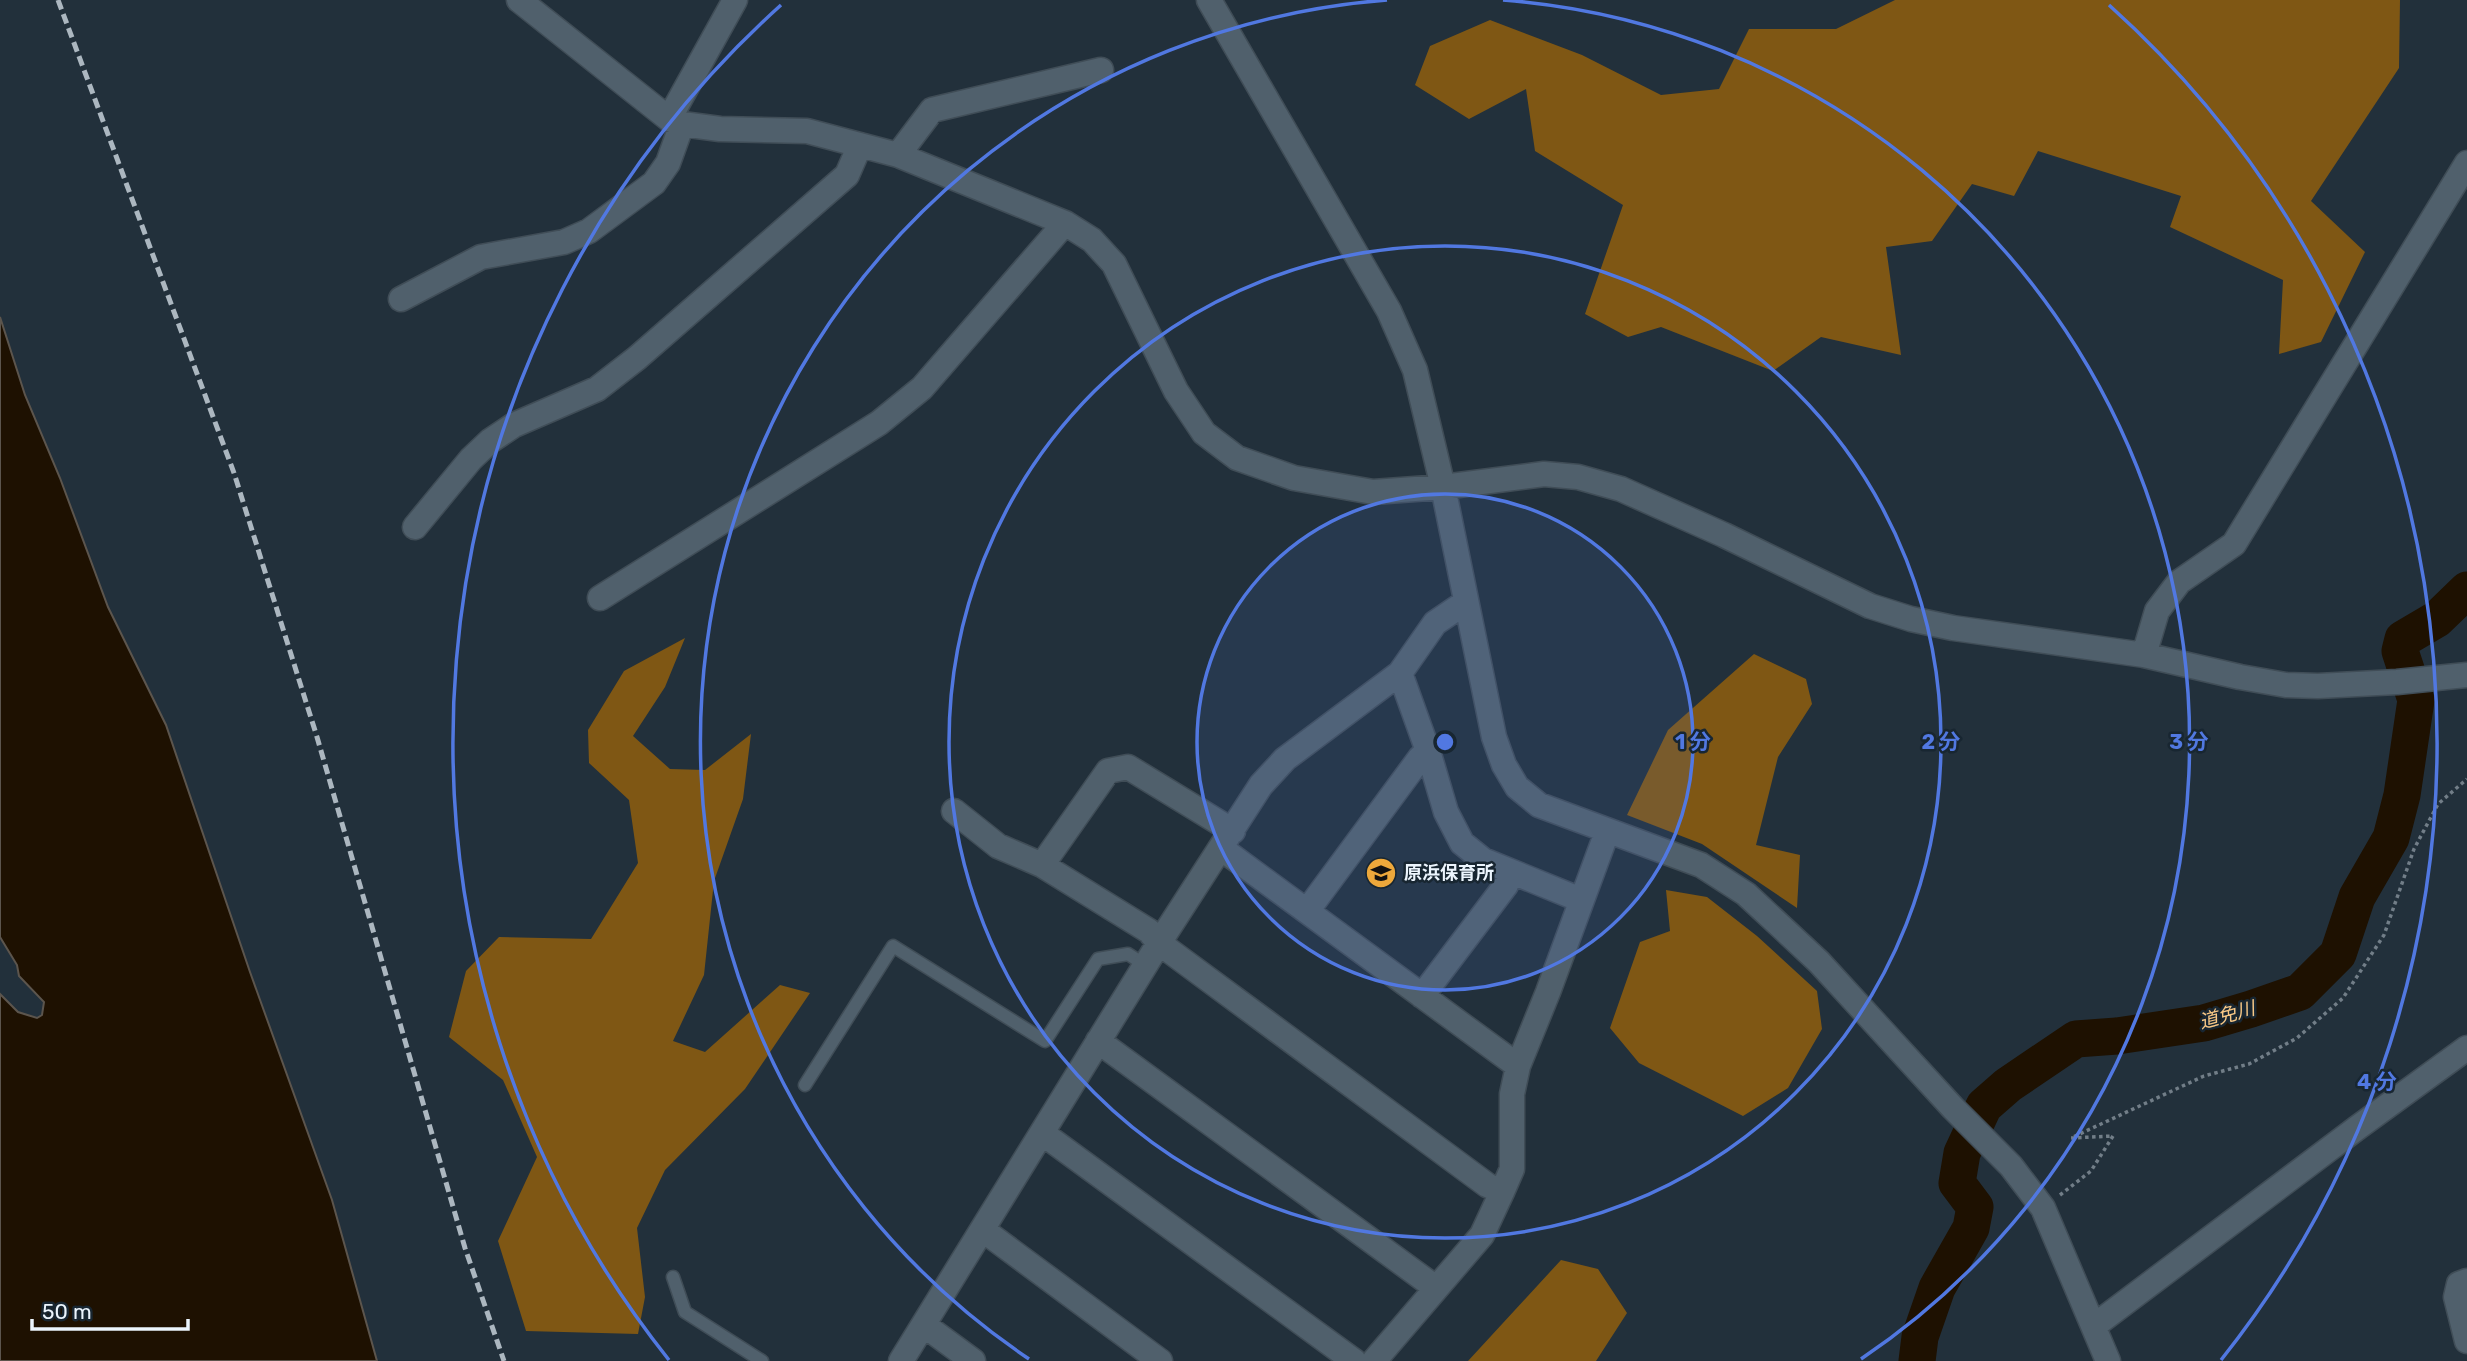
<svg xmlns="http://www.w3.org/2000/svg" width="2467" height="1361" font-family="Rubik,'Noto Sans JP',sans-serif">
  <style>
    .forest { fill: #7f5714 }
    .water { fill: #1e1101; stroke: #5c554d; stroke-width: 2 }
    .lines { fill: none; stroke-linecap: round; stroke-linejoin: round }
    .river { stroke: #1e1101; stroke-width: 37 }
    .lane-casing { stroke: #404d57; stroke-width: 15 }
    .street-casing { stroke: #404d57; stroke-width: 27 }
    .path { stroke: #727e88; stroke-width: 3.5; stroke-dasharray: 3.5 3.5; stroke-linecap: butt }
    .lane { stroke: #50606c; stroke-width: 12 }
    .street { stroke: #50606c; stroke-width: 24 }
    .rail { stroke: #acb7c0; stroke-width: 5; stroke-dasharray: 10 5; stroke-linecap: butt }
    .ring { fill: none; stroke: #5178e1; stroke-width: 3.5 }
    .labels { text-anchor: middle; dominant-baseline: central; stroke-width: 5; stroke-linejoin: round; paint-order: stroke }
    .poi-label { font-size: 18px; font-weight: bold; fill: #ecf5fd; stroke: #182631; text-anchor: start }
    .water-label { font-size: 19px; font-style: italic; fill: #f8c886; stroke: #182631 }
    .centre { fill: #5178e1; stroke: #182631; stroke-width: 3.5 }
    .ring-label { font-size: 21px; text-anchor: middle; font-weight: bold; fill: #5178e1; stroke: #182631; stroke-width: 5; stroke-linejoin: round; paint-order: stroke }
  </style>
  <rect width="100%" height="100%" fill="#22303b"/>
  <path class="forest" d="M1895 0H2400L2399 68 2311 201 2365 252 2321 342 2279 354 2283 280 2170 227 2181 196 2038 151 2014 196 1972 184 1932 241 1886 247 1901 355 1821 337 1773 371 1661 327 1628 337 1585 314 1623 205 1535 151 1526 89 1469 119 1415 85 1430 46 1490 20 1582 55 1661 95 1719 89 1749 29H1836Z
    M685 638 665 687 633 736 670 769 705 770 751 734 743 799 714 881 704 975 673 1041 705 1052 780 985 810 993 745 1089 665 1170 637 1228 645 1297 638 1334 526 1331 498 1241 537 1157 503 1080 449 1037 466 971 499 937 591 939 638 863 629 800 589 763 588 730 624 671Z
    M1754 654 1806 679 1812 704 1778 757 1756 845 1800 855 1797 908 1702 844 1627 815 1668 730Z
    M1666 890 1707 897 1757 936 1817 991 1822 1029 1788 1088 1743 1116 1639 1063 1610 1028 1640 942 1670 931Z
    M1561 1260 1598 1269 1627 1313 1596 1361H1468Z"/>
  <path class="water" d="M0 317 25 395 60 478 108 607 166 725 250 972 332 1200 377 1361H0V994L18 1012 37 1018 42 1015 44 1002 19 976 17 965 0 937Z"/>
  <g class="lines">
    <path class="river" d="M1917 1361 1920 1337 1937 1288 1971 1228 1975 1207 1957 1183 1962 1153 1984 1106 2008 1085 2076 1039 2117 1036 2204 1023 2251 1009 2300 992 2338 954 2357 897 2391 838 2402 795 2416 700 2400 651 2403 639 2437 619 2467 590"/>
    <g class="lane-casing">
      <path id="lane" d="M805 1085 893 946 1045 1041 1098 959 1128 954 1145 965
        M673 1277 685 1312 762 1361"/>
    </g>
    <g class="street-casing">
      <path id="street" d="M519 0 669 119 682 124 720 129 807 131 860 145 898 155 1065 223 1092 240 1114 264 1176 391 1204 433 1237 458 1294 478 1373 492 1443 487 1544 474 1578 477 1621 489 1724 535 1870 606 1911 619 1953 628 2144 655 2240 677 2286 685 2318 686 2397 682 2467 675
        M1209 0 1389 311 1415 370 1443 487 1494 737 1504 765 1517 787 1539 805 1701 865 1746 894 1819 962 1953 1108 2011 1166 2043 1208 2108 1361
        M669 119 735 0
        M898 155 932 110 1101 70
        M401 299 481 257 564 242 589 231 654 183 668 163 682 124
        M415 527 471 459 490 441 514 425 597 389 637 358 847 175 860 145
        M600 598 879 423 922 388 1065 223
        M2144 655 2157 611 2179 582 2234 544 2467 163
        M1400 673 1428 751 1446 812 1462 843 1483 860 1581 900
        M954 811 998 846 1042 865 1149 931 1159 943 1487 1185 1502 1192
        M1222 849 1518 1066
        M1042 865 1108 771 1128 767 1233 831
        M1307 911 1420 758 1428 751
        M1422 996 1506 885 1510 871
        M1098 1041 1436 1288
        M1042 1133 1354 1361
        M983 1230 1160 1361
        M2467 1281 2459 1284 2456 1297 2467 1341
        M924 1325 973 1361
        M2094 1326 2357 1128 2467 1048
        M901 1361 1159 943 1261 785 1285 759 1400 673 1435 623 1466 602
        M1374 1361 1482 1235 1502 1192 1512 1169V1094L1518 1066 1548 992 1607 832"/>
    </g>
    <path class="path" d="M2060 1195 2091 1171 2113 1136 2071 1138 2204 1076 2249 1064 2297 1038 2343 998 2384 935 2414 849 2438 804 2467 779"/>
    <use href="#lane" class="lane"/>
    <use href="#street" class="street"/>
    <path class="rail" d="M58 0 234 473 317 737 465 1248 504 1361"/>
  </g>
  <circle cx="1445" cy="742" r="248" fill="#5178e1" fill-opacity=".12"/>
  <g class="ring">
    <circle cx="1445" cy="742" r="248"/>
    <circle cx="1445" cy="742" r="496"/>
    <path d="M1029 1359A744 744 0 0 1 1387 0M1503 0A744 744 0 0 1 1861 1359"/>
    <path d="M669 1360A992 992 0 0 1 781 5M2109 5A992 992 0 0 1 2221 1360"/>
  </g>
  <defs>
    <g id="school-disc" transform="scale(1.575)"><circle r="9.5" fill="#eda83b" stroke="#182631"/><path d="M0-5L7-2L0 1L-7-2ZM-4 1L0 2.5L4 1V4Q0 6-4 4Z" fill="#111"/></g>
  </defs>
  <g fill-rule="evenodd">
    <use href="#school-disc" x="1381" y="873"/>
  </g>
  <g class="labels">
    <g class="poi-label">
      <text x="1404" y="873">原浜保育所</text>
    </g>
    <g class="water-label">
      <text transform="translate(2227 1015) rotate(-15)">道免川</text>
    </g>
  </g>
  <circle cx="1445" cy="742" r="10" class="centre"/>
  <g class="ring-label">
    <text x="1693" y="749">1 分</text>
    <text x="1941" y="749">2 分</text>
    <text x="2189" y="749">3 分</text>
    <text x="2377" y="1089">4 分</text>
  </g>
  <path d="M32 1319v10h156v-10" fill="none" stroke="#ecf5fd" stroke-width="3.5"/>
  <text x="42" y="1319" font-size="21" fill="#ecf5fd" stroke="#182631" stroke-width="5" paint-order="stroke">50 m</text>
</svg>
